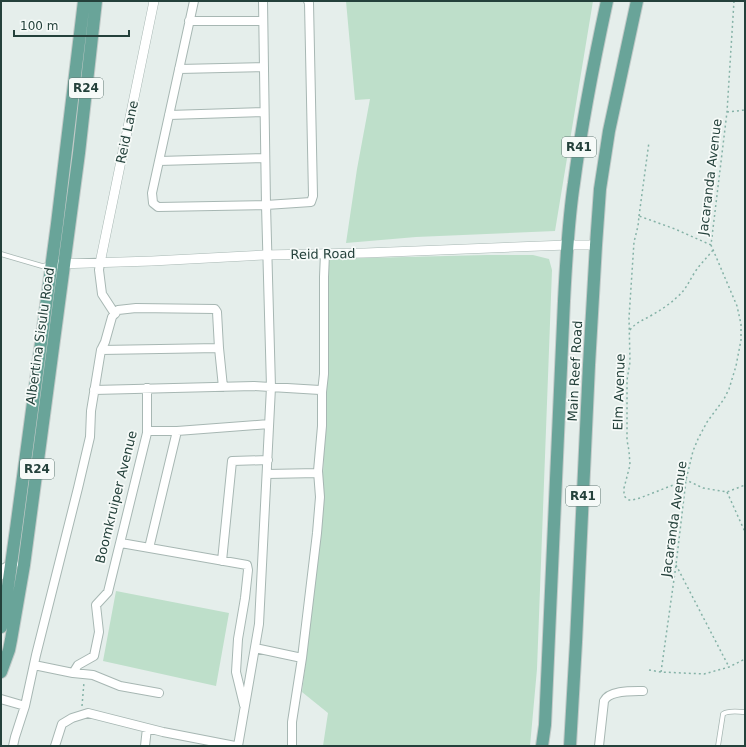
<svg xmlns="http://www.w3.org/2000/svg" width="746" height="747" font-family="'DejaVu Sans',sans-serif">
  <style>
    .green { fill: #bedfca }
    .lines { fill: none; stroke-linecap: round; stroke-linejoin: round }
    .service-casing { stroke: #a7b7b3; stroke-width: 5.5 }
    .minor-casing { stroke: #a7b7b3; stroke-width: 10 }
    .tertiary-casing { stroke: #a7b7b3; stroke-width: 10 }
    .primary-casing { stroke: #c2cac8; stroke-width: 14 }
    .path { stroke: #85b2a7; stroke-width: 1.5; stroke-dasharray: 2 3; stroke-linecap: butt }
    .service { stroke: #fff; stroke-width: 4 }
    .minor { stroke: #fff; stroke-width: 8 }
    .tertiary { stroke: #fff; stroke-width: 9 }
    .primary { stroke: #69a499; stroke-width: 12 }
    .labels { text-anchor: middle; dominant-baseline: central; stroke-width: 3.5; stroke-linejoin: round; paint-order: stroke }
    .shield { fill: #f6faf8; stroke: #637874; stroke-width: 1 }
    .shield-label { font-size: 12px; font-weight: bold; fill: #24413b }
    .street-label { font-size: 13px; fill: #24413b; stroke: #f6faf8 }
  </style>
  <rect width="100%" height="100%" fill="#e5eeeb"/>
  <path class="green" d="M346 1H593L555 231 416 237 346 243 357 169 370 99 355 100Z
    M487 255H533L549 259 552 270 537 669 530 746H323L328 713 302 692 319 552 326 415 328 346 326 259Z
    M116 591 229 613 216 686 103 661Z"/>
  <g class="lines">
    <g class="service-casing">
      <path id="service" d="M1 254 42 266 49 265
        M718 746 723 714C729 710 738 712 745 712"/>
    </g>
    <g class="minor-casing">
      <path id="minor" d="M194 1 152 193 153 203 158 207 266 205 271 387 259 624 238 746
        M263 1 266 205 311 202 313 196 309 3 308 1
        M189 21H263
        M179 69 264 67
        M169 115 264 112
        M159 161 265 158
        M100 263 99 270 102 294 115 314
        M101 350 219 348
        M94 390 254 386 320 390
        M147 431H177L269 424
        M267 474 318 473
        M121 543 247 565 248 570 245 598 238 639 236 672 244 705
        M149 548 177 431
        M222 561 232 461 268 460
        M1 575 4 568 12 564H14
        M255 648 302 658
        M34 665 73 673 78 665 94 656 99 632 96 605 108 592 147 433V388
        M73 673 93 675 120 686 159 693
        M1 699 25 706
        M13 746 15 737 25 706 36 655 78 488 90 437 91 411 101 350 105 342 112 317 118 310 136 308 215 309 217 312 219 348 223 387
        M55 746 62 724 72 718 88 713 163 732 235 746
        M145 746 147 728
        M292 746V722L302 658 317 533 320 497 318 471 322 426V392L324 374V277L325 253
        M599 746 604 701C609 690 632 691 643 691"/>
    </g>
    <g class="tertiary-casing">
      <path id="tertiary" d="M100 263 154 1
        M58 264 152 261 264 255 365 253 567 245H596"/>
    </g>
    <g class="primary-casing">
      <path id="primary" d="M1 627 4 615 16 529 57 224 84 1
        M1 672 9 650 11 640 24 565 79 153 96 1
        M542 746 545 725 564 301C566 262 568 222 574 183 582 122 594 61 607 1
        M570 746 576 642 589 365 596 245 600 189 609 131 637 1"/>
    </g>
    <path class="path" d="M727 112 745 110
      M639 216 649 142
      M711 245 675 229 639 216 638 226 634 242 629 318 630 362 627 380V440L629 451 630 465 624 488V493L625 497 629 500H632L640 498 686 480 703 488 727 492 745 485
      M630 330C636 322 644 320 652 315 661 310 670 304 677 297 686 290 689 281 695 272 700 264 707 258 713 250
      M727 492 745 532
      M676 565 729 667
      M649 670 661 672 704 674 729 667 745 659
      M661 672 676 565 686 480 693 451 698 439 707 422 724 399 729 389 736 366 741 340V324L737 306 711 245 727 112 734 1
      M82 706 84 682"/>
    <use href="#service" class="service"/>
    <use href="#minor" class="minor"/>
    <use href="#tertiary" class="tertiary"/>
    <use href="#primary" class="primary"/>
  </g>
  <g class="labels">
    <g class="shield">
      <rect x="69" y="78" width="34" height="20" rx="3"/>
      <rect x="562" y="137" width="34" height="20" rx="3"/>
      <rect x="20" y="459" width="34" height="20" rx="3"/>
      <rect x="566" y="486" width="34" height="20" rx="3"/>
    </g>
    <g class="shield-label">
      <text x="86" y="88">R24</text>
      <text x="579" y="147">R41</text>
      <text x="37" y="469">R24</text>
      <text x="583" y="496">R41</text>
    </g>
    <g class="street-label">
      <text transform="translate(127 132) rotate(-78)">Reid Lane</text>
      <text transform="translate(710 177) rotate(-83)">Jacaranda Avenue</text>
      <text transform="translate(323 254) rotate(-1)">Reid Road</text>
      <text transform="translate(40 336) rotate(-82)">Albertina Sisulu Road</text>
      <text transform="translate(575 371) rotate(-87)">Main Reef Road</text>
      <text transform="translate(619 392) rotate(-88)">Elm Avenue</text>
      <text transform="translate(116 497) rotate(-76)">Boomkruiper Avenue</text>
      <text transform="translate(674 519) rotate(-82)">Jacaranda Avenue</text>
    </g>
  </g>
  <rect width="746" height="747" fill="none" stroke="#24413b" stroke-width="4"/>
  <path d="M14 30v6h115v-6" fill="none" stroke="#24413b" stroke-width="2"/>
  <text x="20" y="30" font-size="12" fill="#24413b" stroke="#f6faf8" stroke-width="3" paint-order="stroke">100 m</text>
</svg>
